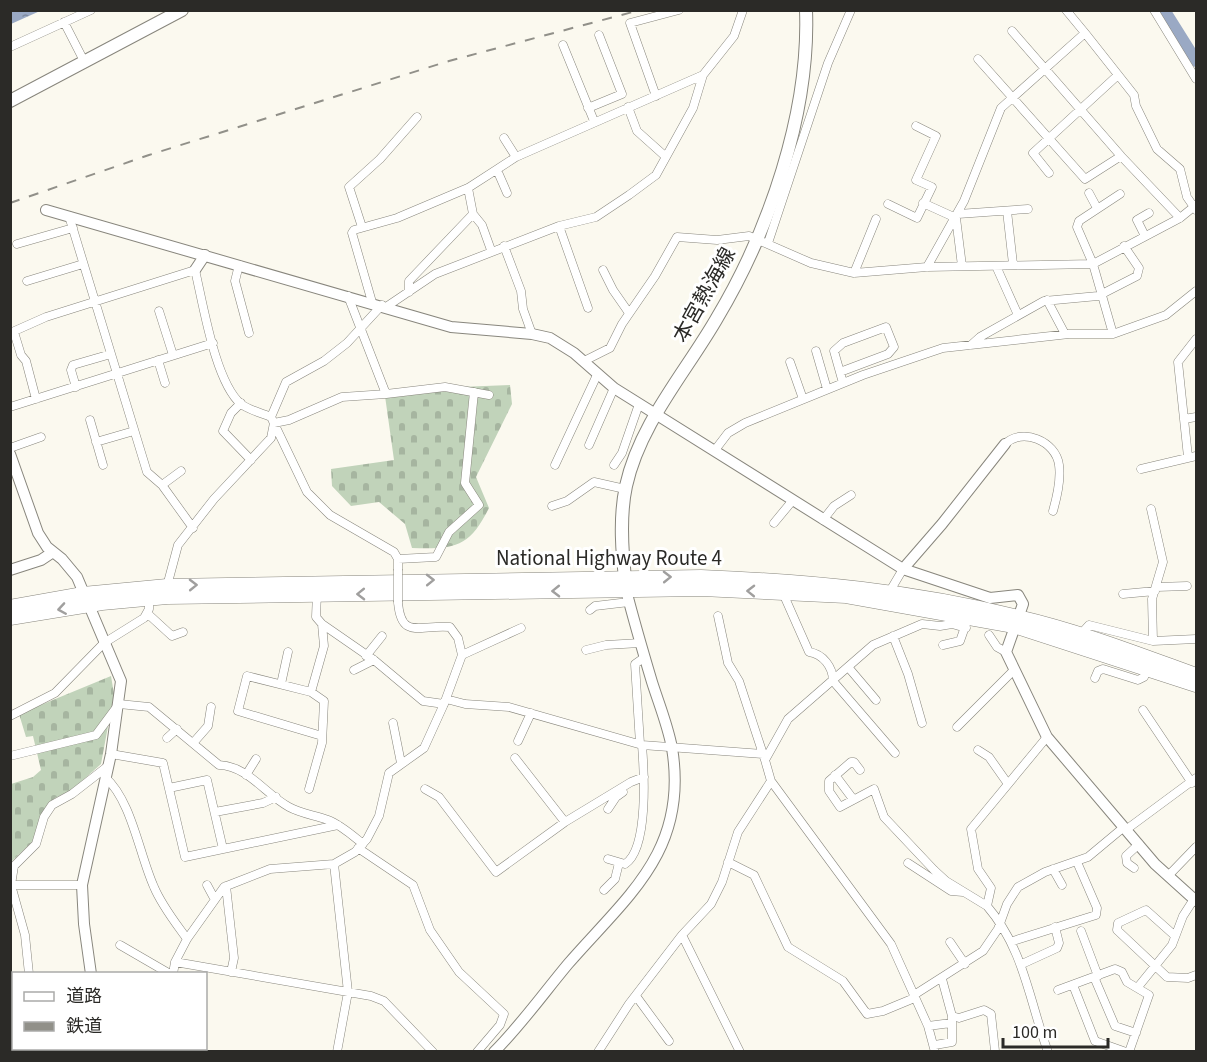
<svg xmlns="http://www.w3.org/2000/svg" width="1207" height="1062" font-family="'Source Sans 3','Noto Sans JP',sans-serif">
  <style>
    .cemetery { fill: url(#cemetery-stones) }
    .water { fill: url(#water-ripples) }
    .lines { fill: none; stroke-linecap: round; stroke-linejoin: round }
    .river { stroke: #9aa9c4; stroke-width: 12 }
    .street-casing { stroke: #88867d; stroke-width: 9 }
    .secondary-casing { stroke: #88867d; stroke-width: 12 }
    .primary-casing { stroke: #88867d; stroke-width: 14 }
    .highway-casing { stroke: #88867d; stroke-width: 15 }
    .street { stroke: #fff; stroke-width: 8 }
    .secondary { stroke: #fff; stroke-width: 10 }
    .primary { stroke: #fff; stroke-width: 12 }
    .highway { stroke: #fff; stroke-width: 14 }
    .rail { stroke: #919089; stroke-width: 2; stroke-dasharray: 10 10; stroke-linecap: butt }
    .street-bridge-casing { stroke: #88867d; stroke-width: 9; stroke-linecap: butt }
    .street-bridge { stroke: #fff; stroke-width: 8 }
    .oneway { stroke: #a09f9e }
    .labels { text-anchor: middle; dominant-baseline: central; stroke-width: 6; stroke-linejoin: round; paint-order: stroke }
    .street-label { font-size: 21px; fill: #2b2a27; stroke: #fff }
  </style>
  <defs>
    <pattern id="cemetery-stones" width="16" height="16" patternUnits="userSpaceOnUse" patternTransform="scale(1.5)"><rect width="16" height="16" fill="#c1d3ba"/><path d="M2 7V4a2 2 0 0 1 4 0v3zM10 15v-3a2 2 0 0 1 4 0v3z" fill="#a6b5a0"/></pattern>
    <pattern id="water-ripples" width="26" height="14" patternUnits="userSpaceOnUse" patternTransform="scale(1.5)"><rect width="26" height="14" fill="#9aa9c4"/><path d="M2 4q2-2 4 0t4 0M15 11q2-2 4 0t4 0" fill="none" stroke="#7e8a9f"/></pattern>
  </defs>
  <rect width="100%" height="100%" fill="#fbf9ef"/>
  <path class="cemetery" d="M510 385 512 404 476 477 489 508C469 548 455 549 412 548L405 524 379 502 351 506 332 486 331 469 394 460 385 396 434 388Z
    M111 676 114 694 101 764 72 790 55 798 44 810 34 840 11 862V784L33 777 41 770 33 736 26 737 19 714Z"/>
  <path class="water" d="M11 10H40V11L11 24Z"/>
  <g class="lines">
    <path class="river" d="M1164 10 1196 61"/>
    <g class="street-casing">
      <path id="street" d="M1066 10 1085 33
        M1154 10 1196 79
        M64 22 85 63
        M1012 31 1121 156 1180 218
        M563 45 594 121
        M10 47 91 10
        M978 59 1085 179 1121 156
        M656 96 630 23 679 10
        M628 107 637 131 666 157
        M588 108 622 94 599 35
        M504 138 516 157
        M497 170 507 193
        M1049 173 1033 153 1118 75
        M468 188 473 214 482 225 491 250
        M1089 193 1097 208
        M923 203 956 218 962 266
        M888 204 917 218 932 187 916 180 936 136 916 126
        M1007 211 1013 264
        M958 214 1028 209
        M69 216 147 472 162 485 193 528
        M559 226 588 308
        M362 227 349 187 380 159 417 117
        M1145 236 1137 220 1149 213
        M768 243 828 63 851 10
        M17 244 73 228
        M504 246 521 291 523 309 532 334
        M239 265 235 281 249 333
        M996 266 1018 315
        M927 267 964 201 1001 108 1085 33 1134 95 1136 106 1157 149 1180 169 1187 197 1196 210
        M603 270 613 290 629 313
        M854 273 876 219
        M27 281 83 264
        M409 292V281L473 214
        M1047 300 1065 334
        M372 302 352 233 354 230 397 218 468 188 516 157 703 75 734 36 743 10
        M386 307 435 274 559 226 596 217 629 195 656 175 693 108 703 75
        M159 311 173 355
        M14 332 21 355 26 361 36 399
        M10 333 46 317 195 270C203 303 215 382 241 404 249 410 261 413 271 417L307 492 330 515 394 552 398 559V569
        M1113 334 1093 264 1077 227 1079 221 1120 194
        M971 345 980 337 1044 301 1098 296 1137 276 1139 268 1124 246
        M816 351 827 389
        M158 360 165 383
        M584 361 610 348 622 324 655 276 677 237 717 240 749 236 811 263 854 273 927 267 1093 264 1180 218 1196 205
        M790 362 803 399
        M840 372 888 354 894 347 886 327 843 343 834 351 843 383
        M76 387 71 370 73 365 111 354
        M386 394 445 387 489 395
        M241 403 231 413 223 431 251 460
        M10 407 213 343
        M271 417 286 382 324 361 347 343 382 305
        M1184 419 1196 417
        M90 420 103 465
        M96 442 134 431
        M1005 444C1022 427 1056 441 1059 465 1061 479 1057 497 1053 511
        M589 445 614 388
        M10 448 41 437
        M715 450 728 433 745 423 863 375 943 348 1069 334H1113L1166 315 1196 291
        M1188 457 1178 362 1196 339
        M555 465 597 375
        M614 465 622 453 639 404
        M1141 469 1196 456
        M162 485 181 471
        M552 506 567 501 594 482 625 489
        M823 520 834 506 851 495
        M774 523 793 500
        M398 559 436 557 449 532 479 505 465 483 474 392
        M167 586 178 545 214 499 271 438 274 423 289 420 342 397 386 394 348 296
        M1157 587 1187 586
        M782 591 809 652C823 654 833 667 833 681L895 753
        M890 591 903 569
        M317 593 316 617 322 624 374 660 423 701 444 704
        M1123 594 1155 591
        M590 610 595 606 629 602
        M148 614 172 636 183 632
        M718 616 728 663 739 681 763 754
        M989 635 997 647 1006 652
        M1080 635 1089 625 1153 641 1152 599 1163 562 1151 509
        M893 636 908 674 922 723
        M1153 641 1196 639
        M943 645 960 641 966 624
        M586 650 606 645 640 643
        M462 655 521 628
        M366 656 382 636
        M848 667 876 700
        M354 670 374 660
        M1095 678 1098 671 1103 669 1138 680 1144 677 1147 669
        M281 684 288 652
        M311 692 324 646 322 624
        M446 699 465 704 509 707 642 745 763 754 765 760
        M1143 710 1192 783
        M10 716 55 693 104 643 144 618 149 609V599
        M393 723 401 763
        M957 727 1014 670
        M1047 737 971 829 978 869 991 888 987 906C1024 949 1029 1000 1048 1052
        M167 738 177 729
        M518 741 531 713
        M194 742 208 726 211 707
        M640 744 635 664 645 657
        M978 750 989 757 1008 784
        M111 754 163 763 185 857 338 825
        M10 756 96 735 119 704 149 707 219 765C248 766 265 794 289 807 302 814 315 815 328 820 341 825 352 835 363 844
        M515 758 565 822
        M860 770 854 762H851L829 781V791L840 807 874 789 884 817 934 870 946 881 987 906
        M246 775 256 759
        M835 775 853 799
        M105 777C132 801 139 854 154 887 162 906 175 922 187 939
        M169 788 207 780 223 849
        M309 789 322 743 324 701 311 692 247 676 238 711 322 736
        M425 789 439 797 496 872 565 822 631 782 644 777
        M608 809 616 797 623 792
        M215 812 263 803 276 797
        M1127 829 1196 778
        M358 848 413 885 430 930 459 972 504 1014 500 1025 477 1052
        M608 859 625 864C649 849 644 770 642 745
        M728 862 754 875 788 947 843 981 867 1014 883 1011 912 999 914 995 983 951 998 929 1007 904 1018 887 1045 872 1088 857 1124 827
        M908 863 951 891 963 892
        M334 864 348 992 337 1052
        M1134 868 1127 863 1126 856 1139 844
        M1053 869 1062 885
        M1168 876 1196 847
        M10 885H82
        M207 885 214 898
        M226 886 234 958 231 972
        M604 890 615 879 619 863
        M1081 931 1098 976
        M682 935 740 1052
        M1174 935 1146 910 1118 923 1117 930 1167 977 1188 978 1196 975
        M1013 941 1096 915 1097 908 1077 862
        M950 942 965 964
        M120 945 170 974
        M175 962 371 996 384 1001 433 1052
        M1022 964 1057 948 1059 943 1055 927
        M29 974 25 935 11 885 14 866 36 844 44 817 52 805 72 794 108 766
        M173 974 175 962 187 939 224 887 270 869 334 864 355 852 367 839 379 816 389 773 424 748 444 704 462 655 458 638 450 627C421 624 401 641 398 602
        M1094 977 1115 1026 1136 1033
        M942 979 952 1016 959 1018 984 1010 991 1014 995 1051
        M1073 985 1095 1041 1126 1052
        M1138 987 1172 945 1183 916 1194 899
        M1058 990 1115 969 1122 972 1127 982 1149 995 1129 1052
        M636 996 669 1041
        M10 1010 14 1006
        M928 1026 951 1023
        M935 1045 952 1042V1016
        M598 1052 629 1004 682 935 711 904 722 882 738 832 771 781
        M935 1052 928 1026 891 944 771 781 765 760 788 719 873 645 922 624 940 626 952 624 966 628"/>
    </g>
    <g class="secondary-casing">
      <path id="secondary" d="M46 210 451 327 532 334 550 338 574 353 614 388 903 569 990 598 1018 595 1023 604 1006 652 1047 737 1155 864 1196 901
        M195 270 205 255
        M10 454 38 533 47 547 62 559 77 577 121 681 111 754 82 885 84 924 91 974
        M903 569 942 524 1005 444
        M10 570 41 560 53 552
        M178 1048 183 1052
        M494 1052C521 1025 543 994 568 964 627 896 689 851 672 748 668 726 659 704 652 682 643 652 634 621 626 590"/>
    </g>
    <g class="primary-casing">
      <path id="primary" d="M10 101 182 10
        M626 586C622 554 619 518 626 486 640 423 686 372 717 318 769 231 810 113 806 10"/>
    </g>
    <g class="highway-casing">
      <path id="highway" d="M10 607 83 594 167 586 701 577C808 581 914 591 1018 617 1079 631 1138 654 1196 675
        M10 618 102 603 167 597 702 589 846 596 1014 626 1196 685"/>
    </g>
    <use href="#street" class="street"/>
    <use href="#secondary" class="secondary"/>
    <use href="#primary" class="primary"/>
    <use href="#highway" class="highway"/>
    <path class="rail" d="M10 203 149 155 449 61 640 10"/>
    <g class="street-bridge-casing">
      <path id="street-bridge" d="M398 569V602"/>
    </g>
    <use href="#street-bridge" class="street-bridge"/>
  </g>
  <defs><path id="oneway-chevron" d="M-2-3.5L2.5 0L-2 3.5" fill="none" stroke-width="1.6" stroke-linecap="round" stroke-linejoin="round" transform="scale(1.5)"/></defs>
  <g class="oneway">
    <use href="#oneway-chevron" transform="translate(667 577) rotate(-1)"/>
    <use href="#oneway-chevron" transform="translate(430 580) rotate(-1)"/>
    <use href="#oneway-chevron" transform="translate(193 585) rotate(-1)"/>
    <use href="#oneway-chevron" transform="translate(556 591) rotate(179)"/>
    <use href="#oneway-chevron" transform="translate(751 591) rotate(-179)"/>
    <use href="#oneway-chevron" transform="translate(361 594) rotate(179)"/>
    <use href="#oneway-chevron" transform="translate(62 609) rotate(171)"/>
  </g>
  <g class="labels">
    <g class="street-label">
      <text transform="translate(704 295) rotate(-61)">本宮熱海線</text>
      <text x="609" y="558">National Highway Route 4</text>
    </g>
  </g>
  <rect width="1207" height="1062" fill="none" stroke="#2b2a27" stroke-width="24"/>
  <rect x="12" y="972" width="195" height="78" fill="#ffffff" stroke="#aaaaa9" stroke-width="1.5"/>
  <rect x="24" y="992" width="30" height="9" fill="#ffffff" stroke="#aaaaa9" stroke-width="1.5"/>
  <text x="66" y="1002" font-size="18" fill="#2b2a27">道路</text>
  <rect x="24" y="1022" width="30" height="9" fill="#919089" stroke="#aaaaa9" stroke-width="1.5"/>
  <text x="66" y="1032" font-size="18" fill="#2b2a27">鉄道</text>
  <path d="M1003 1038v9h105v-9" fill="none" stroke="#2b2a27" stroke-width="3"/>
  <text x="1012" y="1038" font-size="18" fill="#2b2a27" stroke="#ffffff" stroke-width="4.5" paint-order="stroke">100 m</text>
</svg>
